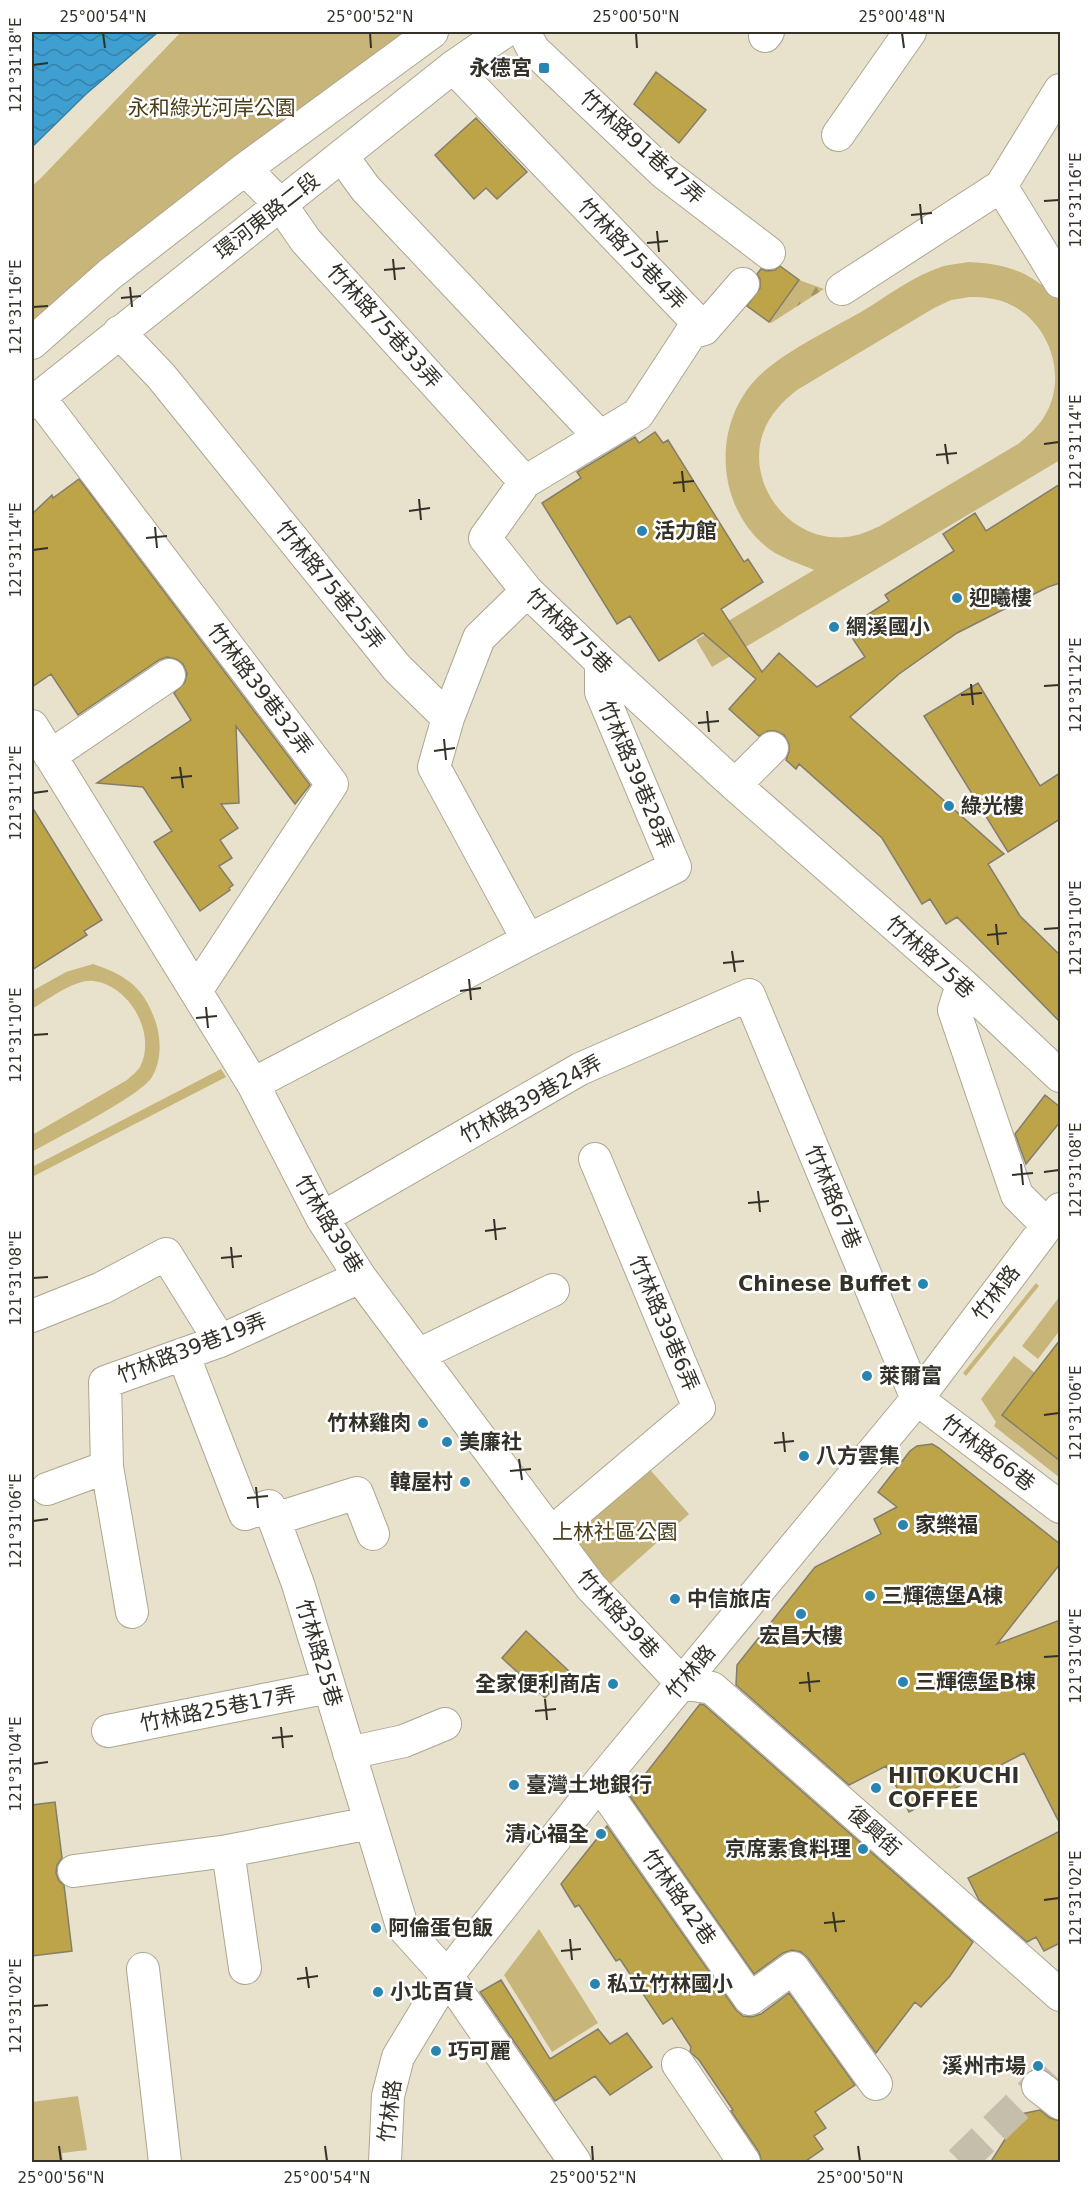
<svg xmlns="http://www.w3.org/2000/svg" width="1092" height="2194" font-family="'DejaVu Sans','Noto Sans TC',sans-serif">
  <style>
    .green { fill: #c7b579; fill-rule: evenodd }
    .forest { fill: url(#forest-firs) }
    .water { fill: url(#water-waves); stroke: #3b7e9e; stroke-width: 1.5 }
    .building { fill: #bea449; stroke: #837d6a; stroke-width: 1.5 }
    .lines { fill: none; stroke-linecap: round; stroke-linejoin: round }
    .minor-tunnel { stroke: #c4beab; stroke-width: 32; stroke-dasharray: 32 16; stroke-linecap: butt }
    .minor-casing { stroke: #aca692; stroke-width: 34 }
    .minor { stroke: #fff; stroke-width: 32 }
    .ticks { fill: none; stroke: #333128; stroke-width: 2 }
    .poi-dot { fill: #2884b1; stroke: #fff; stroke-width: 2 }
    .labels { text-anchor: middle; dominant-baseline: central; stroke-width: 5; stroke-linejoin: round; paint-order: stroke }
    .poi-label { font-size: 21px; font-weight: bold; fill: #333128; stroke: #fff; text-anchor: start }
    .park-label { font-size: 21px; fill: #493e17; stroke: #fff }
    .street-label { font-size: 21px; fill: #333128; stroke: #fff }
    .neatline { fill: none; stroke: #333128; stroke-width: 2 }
    .ticks-label { font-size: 15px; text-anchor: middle; fill: #333128 }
  </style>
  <defs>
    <pattern id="forest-firs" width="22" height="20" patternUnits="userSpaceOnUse" patternTransform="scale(1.5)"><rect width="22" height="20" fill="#c7b579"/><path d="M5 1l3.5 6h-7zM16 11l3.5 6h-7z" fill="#a29463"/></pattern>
    <pattern id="water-waves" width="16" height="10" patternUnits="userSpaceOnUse" patternTransform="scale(1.5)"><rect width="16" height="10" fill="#3e9fd0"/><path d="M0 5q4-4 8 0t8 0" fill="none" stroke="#3582a9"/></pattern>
  </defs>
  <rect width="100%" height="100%" fill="#e8e1cc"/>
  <path class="green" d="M181 32H424L32 354V186L40 179Z
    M968 262C1008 264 1031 272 1060 301V460L712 667 696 640 814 570C799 563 783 559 769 549 716 508 711 426 757 378 780 354 831 329 861 312 886 297 913 276 941 267 949 264 959 264 968 262ZM970 297C983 297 995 298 1007 303 1050 321 1069 378 1044 417 1037 428 1028 436 1018 444L880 526C869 531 858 536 846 537 791 543 745 485 763 433 770 414 782 402 797 390L934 308 951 300Z
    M93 964C122 974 141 984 153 1015 161 1033 163 1059 152 1077 139 1097 56 1138 32 1152V1135L127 1080C131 1076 137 1072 140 1067 157 1034 130 986 94 981 76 978 47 1000 32 1009V991L66 972Z
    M221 1069 226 1077 32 1177V1167Z
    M1036 1283 1039 1286 966 1376 963 1373Z
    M1060 1296V1330L1038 1359 1022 1346Z
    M1014 1356 1035 1373 1002 1415 1060 1461V1478L994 1426 996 1422 981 1399Z
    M645 1464 689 1514 607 1587 572 1549 570 1524Z
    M539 1929 598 2023 552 2052 504 1975Z
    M78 2096 87 2150 62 2153 63 2162H32V2102Z"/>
  <path class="forest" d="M799 280 824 289 771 323 769 322Z"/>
  <path class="water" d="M32 32H158L86 94 32 147Z"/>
  <path class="building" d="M656 72 706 110 679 143 634 104Z
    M476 118 527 172 497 199 486 188 474 199 435 155Z
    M780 266 799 280 769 322 747 306 760 288V279L757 274 761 269 767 271 775 270Z
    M655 432 663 443 668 440 744 562 748 559 763 582 721 609 762 672 779 653 817 687 865 657 853 639 871 628 864 617 889 601 885 595 954 551 943 534 975 513 986 531 1060 484V583L1048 587 957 633 899 674 850 717 1004 854 988 864 1020 916 1060 955V1022L957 917 946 924 930 899 922 904 882 838 799 764 796 769 786 760 789 752V744L784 735 776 731H768L759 736 729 709 756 679 703 633 659 661 630 616 617 624 542 503 581 478 577 472 635 437 639 443Z
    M79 479 310 785 295 804 236 726 239 803 221 804 238 828 220 840 232 858 219 866 233 885 229 888 230 890 200 911 154 842 172 831 143 787 97 783 191 720 174 693 185 682 187 673 183 664 176 659 167 657 159 660 78 715 51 674 32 687V514L52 495 53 498Z
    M978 683 1040 786 1060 773V819L1008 852 924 716Z
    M32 807 102 920 84 931 87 935 32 970Z
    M1045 1095 1060 1107V1122L1026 1164 1015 1134Z
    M1060 1340V1461L1002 1415Z
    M932 1444 939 1448 1060 1544V1564L997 1644 1060 1620V1824L1024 1753 909 1812 886 1766 849 1785 736 1685 737 1665 815 1567 881 1534 874 1519 897 1507 878 1492 910 1451 917 1446Z
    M526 1631 569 1671 545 1698 502 1658Z
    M700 1704 704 1705 973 1942 950 1976 921 2007 915 2002 876 2053 808 1958 801 1952 792 1950 783 1953 754 1974 629 1795Z
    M55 1802 62 1858 57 1865 56 1873 59 1881 64 1885 72 1951 32 1956V1805Z
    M607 1826 736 2010 743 2016 752 2017 761 2014 789 1993 855 2085 815 2112 826 2128 814 2136 823 2149 803 2163H762L759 2152 731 2111 733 2110 699 2060 690 2052 691 2047 672 2018 663 2024 620 1959 616 1961 579 1905 575 1907 561 1884Z
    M1060 1831V1943L1044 1951 1036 1937 1027 1942 979 1900 968 1878Z
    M501 1980 550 2059 598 2029 610 2044 627 2033 652 2067 610 2095 595 2076 555 2101 480 1992Z
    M1040 2110 1050 2118 1060 2121V2163H990L1021 2114Z"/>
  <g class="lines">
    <path class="minor-tunnel" d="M960 2162 1038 2086 1060 2062"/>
    <g class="minor-casing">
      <path id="minor" d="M524 32 533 49 664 173 769 253
        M765 36 768 32
        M453 67 704 329 691 333 638 414 600 437
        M838 135 910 32
        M342 156 365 188 600 437 525 482 485 538 527 591 601 662 735 785 962 984 1060 1076
        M245 169 281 205 306 241 525 482
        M1001 186 1060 282
        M842 289 1001 186 1060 90
        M704 329 743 284
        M119 332 161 376 397 668 448 718 479 638 527 591
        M32 343 110 274 245 169 432 32
        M39 397 332 784 196 991
        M32 403 453 67 504 32
        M448 718 434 767 528 940
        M32 726 253 1084 322 1218 360 1277 591 1587 682 1683 712 1688 1060 1995
        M50 756 169 675
        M735 785 772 748
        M962 984 954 1010 1017 1195 1047 1225
        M253 1084 528 940 675 867 601 692V662
        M322 1218 580 1069 749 995 917 1399 1060 1507
        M32 1316 102 1288 166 1254 220 1341
        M183 1354 245 1514 269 1506 298 1584 402 1926 447 1976 575 2162
        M418 1355 553 1290
        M47 1489 107 1467
        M275 1519 357 1493 373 1534
        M551 1533 699 1408 595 1159
        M132 1612 107 1467 105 1382 220 1341 360 1277
        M108 1731 329 1687
        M349 1753 404 1741 445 1724
        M599 1783 750 1999 793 1968 876 2084
        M74 1871 228 1851
        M245 1968 228 1851 370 1823
        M143 1969 165 2162
        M678 2064 744 2162
        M1038 2086 1060 2103
        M385 2162 388 2096 398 2057 447 1976 599 1783 917 1399 1060 1209"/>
    </g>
    <use href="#minor" class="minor"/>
  </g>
  <path class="ticks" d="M103 33 105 48M370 33 371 48M636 33 637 48M902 33 904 48M33 65 48 63M1044 201 1059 200M920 204 922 224M911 215 932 213M657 231 659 252M647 243 668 241M393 259 395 280M384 270 405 268M130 287 132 307M121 298 141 296M33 307 48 306M945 444 948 464M1044 444 1059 442M936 455 957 453M682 471 684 492M673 483 694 481M419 499 421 520M409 511 430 508M155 527 157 548M146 538 167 536M33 550 48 548M971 684 973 705M1044 686 1059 685M961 695 982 693M707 711 709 732M698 723 719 721M444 739 446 760M434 751 455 748M180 767 183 788M171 778 192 776M33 793 48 791M996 924 998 945M1044 929 1059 928M987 935 1007 933M732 951 735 972M723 963 744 961M469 979 471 1000M460 991 481 988M206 1007 208 1028M196 1018 217 1016M33 1035 48 1034M1021 1164 1023 1185M1044 1172 1059 1170M1012 1175 1033 1173M758 1191 760 1212M748 1203 769 1201M494 1219 496 1240M485 1231 506 1228M231 1247 233 1268M221 1258 242 1256M33 1278 48 1277M1044 1415 1059 1413M783 1432 785 1452M774 1443 794 1441M519 1459 522 1480M510 1471 531 1469M256 1487 258 1508M247 1498 268 1496M33 1521 48 1519M1044 1657 1059 1656M808 1672 810 1692M799 1683 820 1681M545 1699 547 1720M535 1711 556 1709M281 1727 283 1748M272 1738 293 1736M33 1764 48 1762M1044 1900 1059 1898M833 1912 836 1932M824 1923 845 1921M570 1939 572 1960M561 1951 581 1949M306 1967 309 1988M297 1979 318 1976M33 2006 48 2005M59 2146 61 2161M325 2146 327 2161M592 2146 593 2161M858 2146 860 2161"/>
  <g class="poi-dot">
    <rect x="538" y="62" width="12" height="12" rx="3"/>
    <circle cx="642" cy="531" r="6"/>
    <circle cx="957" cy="598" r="6"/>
    <circle cx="834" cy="627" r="6"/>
    <circle cx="949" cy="806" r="6"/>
    <circle cx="923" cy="1284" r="6"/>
    <circle cx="867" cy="1376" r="6"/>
    <circle cx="423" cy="1423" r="6"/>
    <circle cx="447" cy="1442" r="6"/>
    <circle cx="804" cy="1456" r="6"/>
    <circle cx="465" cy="1482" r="6"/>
    <circle cx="903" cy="1525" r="6"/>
    <circle cx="870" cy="1596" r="6"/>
    <circle cx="675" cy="1599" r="6"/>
    <circle cx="801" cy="1614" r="6"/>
    <circle cx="903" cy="1682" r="6"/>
    <circle cx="613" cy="1684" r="6"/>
    <circle cx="514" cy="1785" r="6"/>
    <circle cx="876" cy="1788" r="6"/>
    <circle cx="601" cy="1834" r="6"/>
    <circle cx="863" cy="1849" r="6"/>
    <circle cx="376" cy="1928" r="6"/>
    <circle cx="595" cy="1984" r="6"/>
    <circle cx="378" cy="1992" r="6"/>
    <circle cx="436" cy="2051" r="6"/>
    <circle cx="1038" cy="2066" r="6"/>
  </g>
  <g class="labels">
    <g class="poi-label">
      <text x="532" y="68" text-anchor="end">永德宮</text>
      <text x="654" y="531">活力館</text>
      <text x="969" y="598">迎曦樓</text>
      <text x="846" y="627">網溪國小</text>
      <text x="961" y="806">綠光樓</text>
      <text x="911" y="1284" text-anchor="end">Chinese Buffet</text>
      <text x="879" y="1376">萊爾富</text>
      <text x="411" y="1423" text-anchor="end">竹林雞肉</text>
      <text x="459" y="1442">美廉社</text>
      <text x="816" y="1456">八方雲集</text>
      <text x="453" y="1482" text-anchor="end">韓屋村</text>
      <text x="915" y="1525">家樂福</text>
      <text x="882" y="1596">三輝德堡A棟</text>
      <text x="687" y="1599">中信旅店</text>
      <text x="801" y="1636" text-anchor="middle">宏昌大樓</text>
      <text x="915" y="1682">三輝德堡B棟</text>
      <text x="601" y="1684" text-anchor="end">全家便利商店</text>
      <text x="888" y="1776">HITOKUCHI<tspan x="888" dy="24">COFFEE</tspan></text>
      <text x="526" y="1785">臺灣土地銀行</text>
      <text x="589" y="1834" text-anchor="end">清心福全</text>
      <text x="851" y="1849" text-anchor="end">京席素食料理</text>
      <text x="388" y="1928">阿倫蛋包飯</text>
      <text x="607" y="1984">私立竹林國小</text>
      <text x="390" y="1992">小北百貨</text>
      <text x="448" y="2051">巧可麗</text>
      <text x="1026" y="2066" text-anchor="end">溪州市場</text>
    </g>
    <g class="park-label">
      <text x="212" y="108">永和綠光河岸公園</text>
      <text x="615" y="1532">上林社區公園</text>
    </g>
    <g class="street-label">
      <text transform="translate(642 147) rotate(42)">竹林路91巷47弄</text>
      <text transform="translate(267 216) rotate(-38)">環河東路二段</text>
      <text transform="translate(632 254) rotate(46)">竹林路75巷4弄</text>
      <text transform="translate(384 326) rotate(48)">竹林路75巷33弄</text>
      <text transform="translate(330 585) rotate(51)">竹林路75巷25弄</text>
      <text transform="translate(569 631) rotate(44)">竹林路75巷</text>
      <text transform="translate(260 689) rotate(53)">竹林路39巷32弄</text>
      <text transform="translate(636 775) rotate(67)">竹林路39巷28弄</text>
      <text transform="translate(930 957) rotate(42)">竹林路75巷</text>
      <text transform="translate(531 1099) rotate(-29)">竹林路39巷24弄</text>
      <text transform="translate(833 1197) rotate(67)">竹林路67巷</text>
      <text transform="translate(329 1224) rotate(59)">竹林路39巷</text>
      <text transform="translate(996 1293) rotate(-53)">竹林路</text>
      <text transform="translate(664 1323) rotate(67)">竹林路39巷6弄</text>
      <text transform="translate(192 1348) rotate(-21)">竹林路39巷19弄</text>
      <text transform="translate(988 1453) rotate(37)">竹林路66巷</text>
      <text transform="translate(618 1614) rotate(48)">竹林路39巷</text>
      <text transform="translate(319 1653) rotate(73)">竹林路25巷</text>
      <text transform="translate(691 1672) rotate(-50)">竹林路</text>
      <text transform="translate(218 1709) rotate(-11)">竹林路25巷17弄</text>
      <text transform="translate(874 1831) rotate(42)">復興街</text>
      <text transform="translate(679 1897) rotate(55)">竹林路42巷</text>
      <text transform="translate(390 2111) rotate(-83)">竹林路</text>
    </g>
  </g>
  <rect width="1092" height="2194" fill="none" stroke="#ffffff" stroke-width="66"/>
  <rect x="33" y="33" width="1026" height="2128" class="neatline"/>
  <g class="ticks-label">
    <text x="103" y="22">25°00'54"N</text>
    <text x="370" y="22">25°00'52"N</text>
    <text x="636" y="22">25°00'50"N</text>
    <text x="902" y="22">25°00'48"N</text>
    <text transform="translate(16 65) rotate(-90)" y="5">121°31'18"E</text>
    <text transform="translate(1076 200) rotate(-90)" y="5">121°31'16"E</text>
    <text transform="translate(16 307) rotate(-90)" y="5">121°31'16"E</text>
    <text transform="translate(1076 442) rotate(-90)" y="5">121°31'14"E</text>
    <text transform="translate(16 550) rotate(-90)" y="5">121°31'14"E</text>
    <text transform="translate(1076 685) rotate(-90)" y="5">121°31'12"E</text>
    <text transform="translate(16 793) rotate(-90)" y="5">121°31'12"E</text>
    <text transform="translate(1076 928) rotate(-90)" y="5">121°31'10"E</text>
    <text transform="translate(16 1035) rotate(-90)" y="5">121°31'10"E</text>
    <text transform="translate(1076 1170) rotate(-90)" y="5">121°31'08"E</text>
    <text transform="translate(16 1278) rotate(-90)" y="5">121°31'08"E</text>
    <text transform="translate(1076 1413) rotate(-90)" y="5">121°31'06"E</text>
    <text transform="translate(16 1521) rotate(-90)" y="5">121°31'06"E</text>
    <text transform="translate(1076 1656) rotate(-90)" y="5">121°31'04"E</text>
    <text transform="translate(16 1764) rotate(-90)" y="5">121°31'04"E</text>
    <text transform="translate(1076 1898) rotate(-90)" y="5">121°31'02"E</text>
    <text transform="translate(16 2006) rotate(-90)" y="5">121°31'02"E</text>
    <text x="61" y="2183">25°00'56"N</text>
    <text x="327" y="2183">25°00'54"N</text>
    <text x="593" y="2183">25°00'52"N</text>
    <text x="860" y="2183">25°00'50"N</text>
  </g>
</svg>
